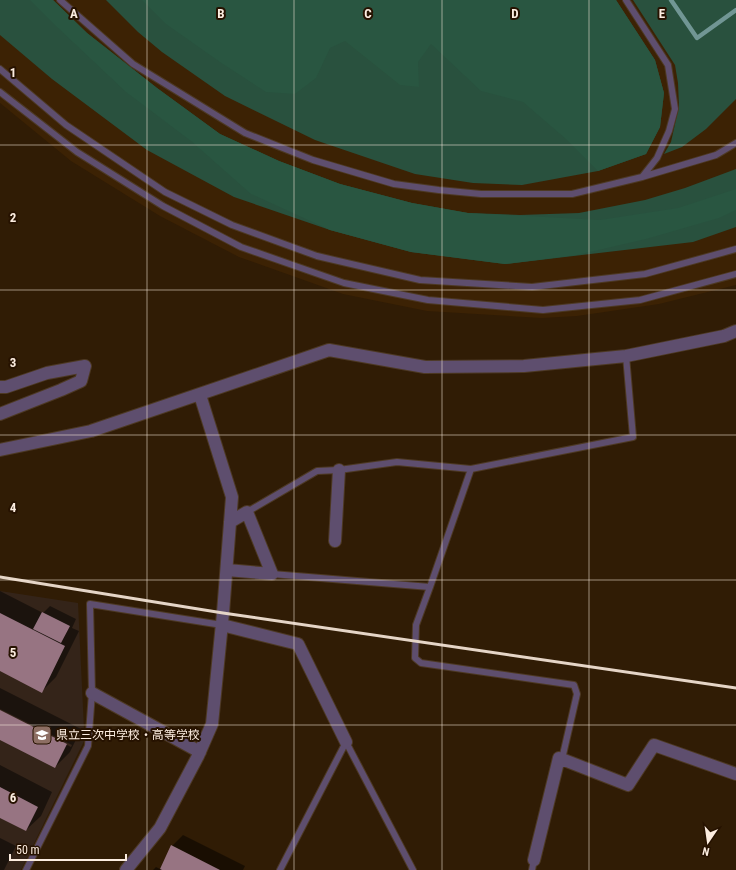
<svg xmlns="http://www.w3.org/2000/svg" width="736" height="870" font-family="'Roboto Condensed','Noto Sans JP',sans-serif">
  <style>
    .built { fill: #3c2204 }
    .education { fill: #342419 }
    .green { fill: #29513e }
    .forest { fill: #295641 }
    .shadow { fill: #0007 }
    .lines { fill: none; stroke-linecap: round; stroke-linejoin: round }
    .stream { stroke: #719694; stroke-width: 4.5 }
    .building { fill: #977482 }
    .service-casing { stroke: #4d3924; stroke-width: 8 }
    .minor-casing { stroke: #4d3924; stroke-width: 14 }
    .service { stroke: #5e4e6e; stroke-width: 6 }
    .minor { stroke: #5e4e6e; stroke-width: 12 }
    .rail { stroke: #e5d5c7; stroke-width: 3 }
    .grid { fill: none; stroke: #fcede0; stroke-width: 1; stroke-opacity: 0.55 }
    .labels { text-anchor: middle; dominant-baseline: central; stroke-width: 4; stroke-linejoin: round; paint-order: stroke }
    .poi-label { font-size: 12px; fill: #fcede0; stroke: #261200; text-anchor: start }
    .grid-label { font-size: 13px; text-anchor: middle; font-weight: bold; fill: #fcede0; stroke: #261200; stroke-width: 4; stroke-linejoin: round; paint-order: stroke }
  </style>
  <rect width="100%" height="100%" fill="#301c05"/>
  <path class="built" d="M0 0H736V285L659 304 577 316 542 318 427 311 343 294 239 257 160 216 71 161 0 103Z"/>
  <path class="education" d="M0 591 78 603 84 729V741L21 870H0Z"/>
  <path class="green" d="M0 0H53L87 33 157 88 220 134 279 161 340 184 412 203 468 213 520 215 579 213 645 200 685 188 736 169V227L693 242 505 264 411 252 330 230 234 197 147 150 52 79 0 35Z
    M106 0H616L655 60 664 93 660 127 646 154 598 171 522 185 473 183 415 174 315 140 225 96 162 52 138 32Z
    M633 0H736V99L706 129 682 147 664 154 671 142 679 106 678 83 675 65Z"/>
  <path class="forest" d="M30 0H53L87 33 157 88 220 134 279 161 340 184 412 203 468 213 600 220 678 208 736 189V210L719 218 646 239 577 255 505 264 411 252 330 230 251 194 191 141 126 92 57 27Z
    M142 0H616L655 60 664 93 660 127 646 154 598 171 566 139 523 102 481 91 431 44 418 62 419 87 400 85 345 41 330 48 316 78 295 94 266 92 220 62 166 24Z"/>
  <path class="shadow" d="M0 591 43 613 50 606 76 619 72 628 79 631 56 677 42 691 0 670Z
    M0 688 81 729 70 752 55 767 0 739V711L71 747 72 745 0 709Z
    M0 765 52 792 41 816 26 830 0 817Z
    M183 835 245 866 243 870H153L156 867 160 869 172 846Z
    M0 838 16 846 4 870H0Z"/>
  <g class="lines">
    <path class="stream" d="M671 0 697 38 736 10"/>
  </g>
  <path class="building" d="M42 612 70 626 61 643 33 629Z
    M0 613 65 646 42 693 0 671Z
    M0 710 67 744 55 768 0 740Z
    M0 787 38 807 26 831 0 818Z
    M171 845 220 870H162L160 869Z"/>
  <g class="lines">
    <g class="service-casing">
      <path id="service" d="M60 0 133 64 245 133 313 160 394 184 439 190 481 194H572L642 177 716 155 736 143
        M626 0 668 65 675 109 669 131 657 158 642 177
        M0 69 66 125 165 192 232 225 317 256 420 280 532 287 645 274 736 249
        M0 92 77 152 163 206 241 247 344 283 428 300 543 310 640 300 736 274
        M247 512 317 471 339 470 397 462 471 469 633 437 626 356
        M272 574 430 587 471 469
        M430 587 416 625 415 658 421 663 574 685 577 694 562 759
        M346 742 413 870
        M26 870 88 746 92 693 90 604 222 625
        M280 870 346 742
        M532 870 534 860"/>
    </g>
    <g class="minor-casing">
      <path id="minor" d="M0 387H6L47 373 85 366 81 381 61 390 0 414
        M0 450 91 431 329 350 425 367 524 366 626 356 724 336 736 331
        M335 541 339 470
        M227 570 272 574 247 512 230 522
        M222 625 298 644 346 742
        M92 693 200 752
        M534 860 559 758 628 785 654 745 736 774
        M126 870 160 828 198 756 212 724 223 613 232 497 200 395"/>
    </g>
    <use href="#service" class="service"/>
    <use href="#minor" class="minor"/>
    <path class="rail" d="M0 577 223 613 736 688"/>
  </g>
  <path class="grid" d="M147 0V870M294 0V870M442 0V870M589 0V870M0 145H736M0 290H736M0 435H736M0 580H736M0 725H736"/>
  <defs>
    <g id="school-square" transform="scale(1)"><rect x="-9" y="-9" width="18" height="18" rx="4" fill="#8d6e63" stroke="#261200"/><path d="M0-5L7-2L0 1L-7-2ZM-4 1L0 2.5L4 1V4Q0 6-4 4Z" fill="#fff"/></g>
  </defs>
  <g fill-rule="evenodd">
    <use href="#school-square" x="42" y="735"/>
  </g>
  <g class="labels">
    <g class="poi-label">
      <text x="56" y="735">県立三次中学校・高等学校</text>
    </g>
  </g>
  <g class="grid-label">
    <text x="74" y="18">A</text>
    <text x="221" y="18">B</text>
    <text x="368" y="18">C</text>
    <text x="515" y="18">D</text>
    <text x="662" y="18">E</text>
    <text x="13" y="77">1</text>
    <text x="13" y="222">2</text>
    <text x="13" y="367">3</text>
    <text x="13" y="512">4</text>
    <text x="13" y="657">5</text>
    <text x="13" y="802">6</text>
  </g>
  <g transform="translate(708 842) rotate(193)" stroke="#261200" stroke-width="3" paint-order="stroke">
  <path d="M0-3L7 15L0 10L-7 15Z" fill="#fcede0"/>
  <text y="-6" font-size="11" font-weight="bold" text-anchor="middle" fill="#fcede0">N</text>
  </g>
  <path d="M10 854v6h116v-6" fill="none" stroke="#fcede0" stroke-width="2"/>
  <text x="16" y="854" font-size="12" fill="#fcede0" stroke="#261200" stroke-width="3" paint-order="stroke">50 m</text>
</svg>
